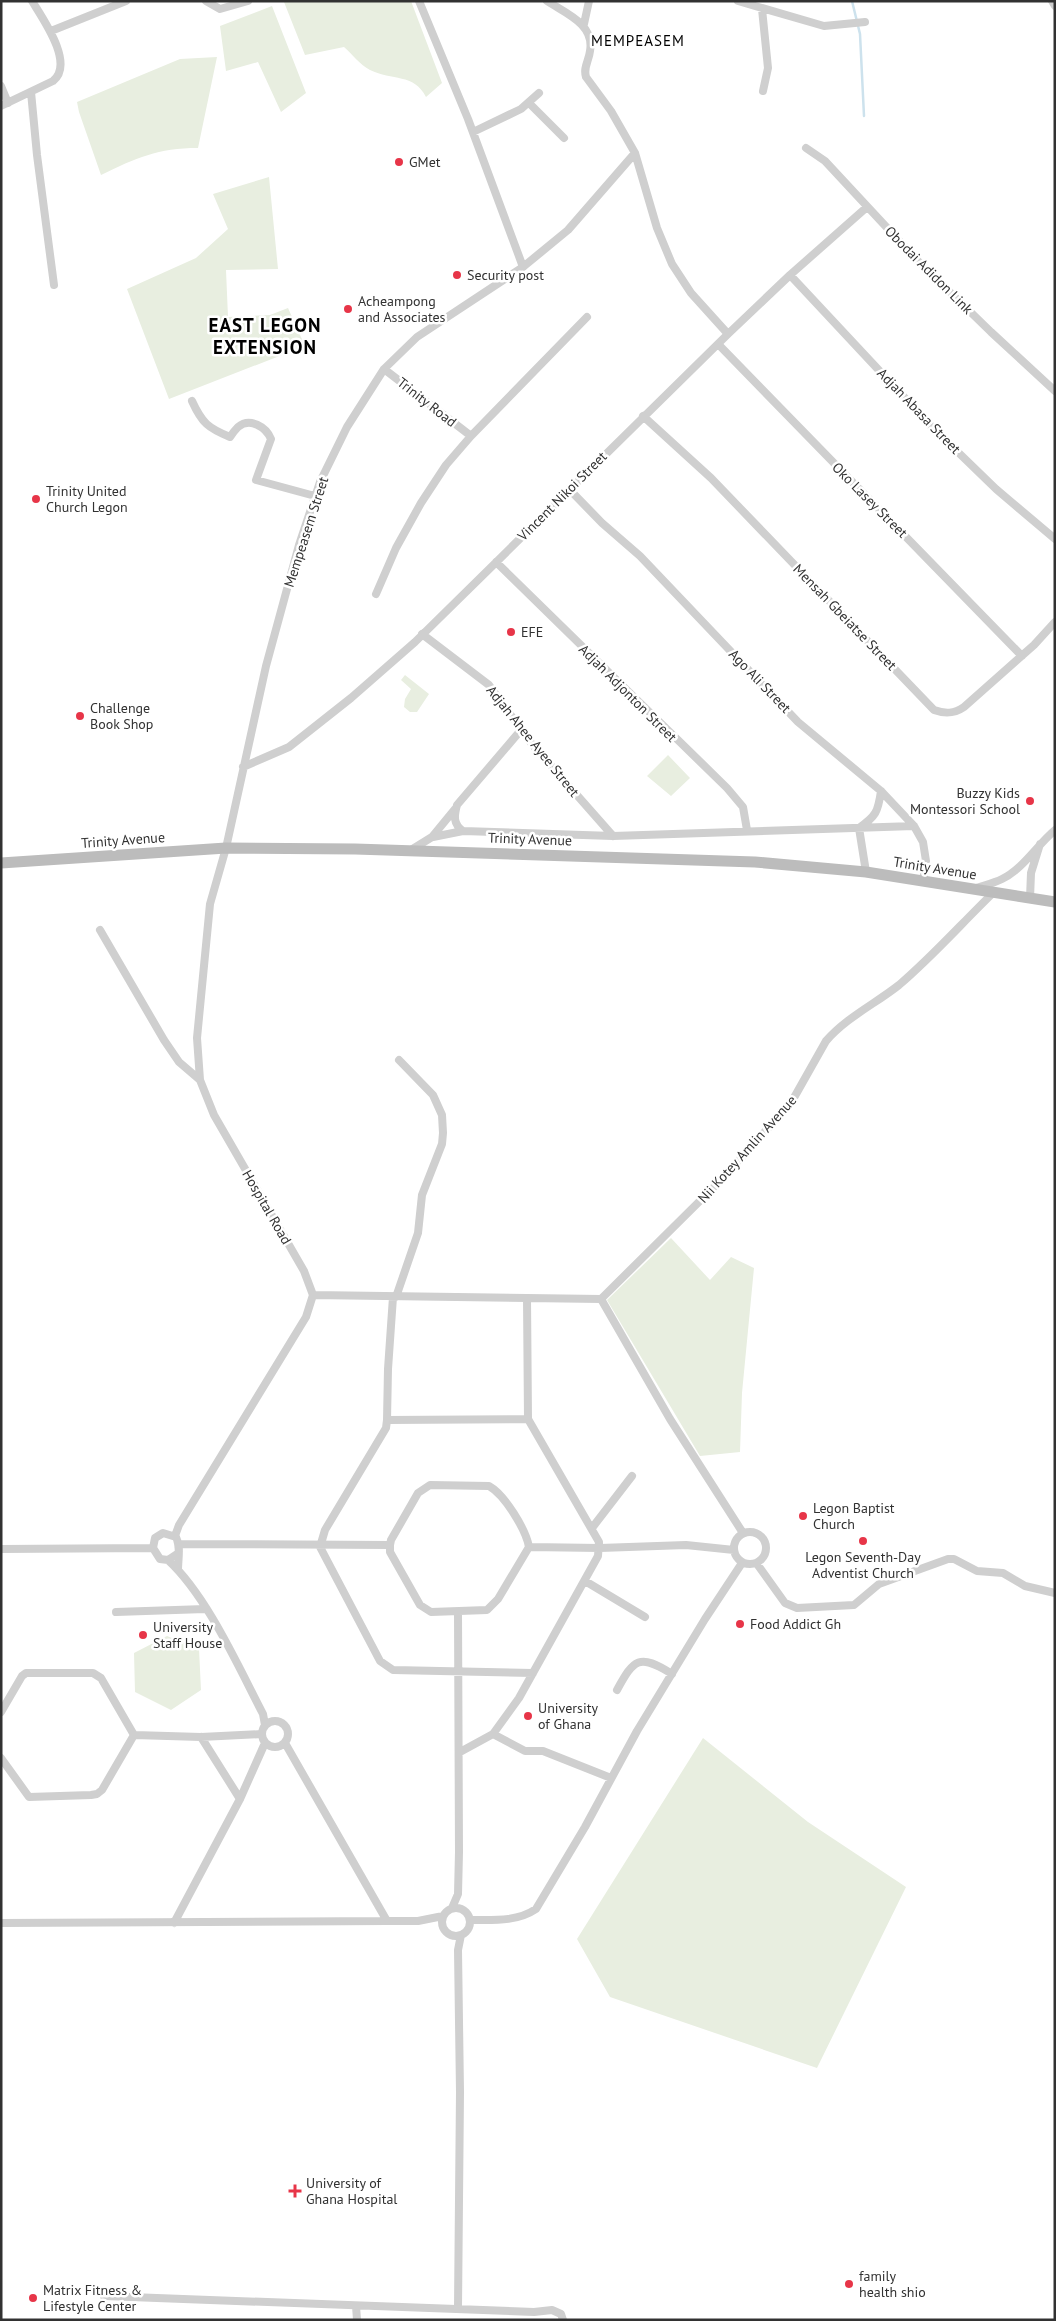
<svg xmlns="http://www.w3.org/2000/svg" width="1056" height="2321" font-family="'PT Sans',sans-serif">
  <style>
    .green { fill: #e8eee0 }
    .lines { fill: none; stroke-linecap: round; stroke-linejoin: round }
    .stream { stroke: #cde2ed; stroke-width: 2.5 }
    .street { stroke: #cfcfcf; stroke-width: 8 }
    .secondary { stroke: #bcbcbc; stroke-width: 11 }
    .poi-dot { fill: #e73548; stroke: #fff; stroke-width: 2 }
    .labels { text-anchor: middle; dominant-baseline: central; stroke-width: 5; stroke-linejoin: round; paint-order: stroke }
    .poi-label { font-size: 14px; fill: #323232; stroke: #fff; text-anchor: start }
    .street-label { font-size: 14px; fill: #323232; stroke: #fff }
    .neighbourhood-label { font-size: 15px; letter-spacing: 1px; fill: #000; stroke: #fff }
    .district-label { font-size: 19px; font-weight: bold; letter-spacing: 1px; fill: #000; stroke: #fff }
  </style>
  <rect width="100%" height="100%" fill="#fff"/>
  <path class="green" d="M411 1 442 83 426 97C414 73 392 81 370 70 360 65 352 54 344 47L305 55 284 2Z
    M272 6 306 93 281 112 258 62 226 71 220 26Z
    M217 57 198 148C158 148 136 158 101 175L79 112 77 102 180 59Z
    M269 177 278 269 226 270 228 317 270 315 288 308 305 346 169 399 127 289 196 258 228 229 213 194Z
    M405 675 429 694 417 712H410L404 707 405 699 411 689 401 680Z
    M668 755 690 778 671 796 647 776Z
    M671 1238 710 1280 731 1257 754 1268 742 1393 740 1452 700 1456 607 1300Z
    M167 1636 199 1649 201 1690 171 1710 135 1692 134 1653Z
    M703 1738 808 1822 906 1887 817 2068 610 1997 577 1939Z"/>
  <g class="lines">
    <path class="stream" d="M852 1 860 34 864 116"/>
    <path class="street" d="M206 1 220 9 248 1
      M419 1 468 119 523 267
      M547 1C565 13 595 24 590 51 589 61 583 67 586 77L611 111 635 153 657 228 672 264 691 293 728 334
      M738 1 824 26 865 22
      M1052 1 1055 6
      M762 9 768 68 763 91
      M584 24 589 1
      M51 31 126 1
      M1 86 8 103
      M31 92 37 155 54 285
      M529 103 564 138
      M1 106 53 81C75 64 43 19 32 1
      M473 132 521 109 539 93
      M806 148 825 161 917 260 991 332 1055 391
      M790 275 931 426 996 489 1055 539
      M718 344 1022 656
      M384 369 471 436
      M192 401C202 423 208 428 230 437 232 434 235 430 238 427 250 417 266 427 271 439L256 480 315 496
      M643 416 711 478 934 710C945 714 954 714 964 707L1034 645 1055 622
      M569 489 602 523 640 556 798 722 881 791 914 826 923 842 926 861 923 881
      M496 562 727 788 743 807 747 830
      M376 594 396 548 421 503 446 465 471 436 587 317
      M422 634 489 685 531 743 613 836
      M521 730 457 805C454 816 453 824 463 831L613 836 914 826
      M243 767 289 747 351 698 415 642 728 334 790 275 867 207
      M433 837 463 831
      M411 850 432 837 455 809
      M866 872 859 828C876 816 878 812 881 791
      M976 888C985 885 994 883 1002 879 1023 869 1037 845 1055 830
      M1030 898 1031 873 1040 844
      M100 930 164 1040 179 1062 200 1080
      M313 1295 601 1299
      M396 1297 418 1233 422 1195 442 1144 443 1133 442 1115 433 1095 399 1060
      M527 1298 528 1419
      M601 1299 721 1180 791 1103 826 1041C847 1017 875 1004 899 985 932 957 962 923 993 893
      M601 1299 670 1419 743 1533
      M387 1420 388 1369 393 1297
      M430 1485 489 1486C505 1495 526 1530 529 1547L498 1599 487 1610 431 1612 420 1605 390 1552V1545L391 1540 418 1493Z
      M592 1528 632 1476
      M734 1548a16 16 0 1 1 32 0a16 16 0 1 1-32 0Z
      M175 1536 179 1525 306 1317 313 1295 304 1271 214 1115 200 1080 197 1038 210 904 226 848 266 666 299 545 320 482 347 427 384 369 417 337 523 267 568 230 635 153
      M179 1544 390 1545
      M529 1547 600 1548 686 1545 734 1550
      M1 1549 153 1548
      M177 1554 168 1560 160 1559 153 1548 155 1538 163 1533 176 1537C181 1547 178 1559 178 1570
      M168 1560C207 1596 238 1666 263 1714L265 1725
      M757 1564 785 1603 797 1608 854 1605 879 1584 948 1559H954L977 1571 1003 1573 1025 1586 1055 1593
      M585 1581 645 1617
      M116 1612 205 1609
      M617 1690C634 1659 639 1653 672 1674
      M1 1712 22 1676 26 1673H93L101 1678 134 1735
      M262 1734a13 13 0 1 1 26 0a13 13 0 1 1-26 0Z
      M493 1734 525 1751H543L611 1778
      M201 1737 240 1799
      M285 1743 387 1921H418L443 1916
      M460 1752 493 1734 519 1698 598 1556 599 1542 528 1419 387 1420 386 1428 325 1530 320 1547 380 1661 393 1670 533 1673
      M1 1758 29 1797 91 1795 97 1794 102 1790 134 1735 201 1737 262 1734
      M452 1908 458 1894 459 1852 458 1612
      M442 1922a14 14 0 1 1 28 0a14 14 0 1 1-28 0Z
      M470 1920C493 1920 517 1922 536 1909L585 1827 637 1731 705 1619 742 1563
      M1 1923 387 1921
      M174 1923 240 1799 265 1743
      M104 2296 534 2312 552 2310 561 2314 563 2320
      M356 2306 357 2320
      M458 2308 460 2092 458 1950 461 1935"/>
    <path class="secondary" d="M1 863 226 848 355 849 755 862 866 872 1055 902"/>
  </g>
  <g class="poi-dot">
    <circle cx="399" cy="162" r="5"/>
    <circle cx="457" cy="275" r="5"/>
    <circle cx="348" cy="309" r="5"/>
    <circle cx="36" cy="499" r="5"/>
    <circle cx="511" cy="632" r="5"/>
    <circle cx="80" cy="716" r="5"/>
    <circle cx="1030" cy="801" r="5"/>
    <circle cx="803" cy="1516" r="5"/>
    <circle cx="863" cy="1541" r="5"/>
    <circle cx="740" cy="1624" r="5"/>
    <circle cx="143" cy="1635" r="5"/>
    <circle cx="528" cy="1716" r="5"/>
    <path d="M292.5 2183.5h5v5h5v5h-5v5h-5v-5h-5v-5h5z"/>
    <circle cx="849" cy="2284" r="5"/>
    <circle cx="33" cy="2298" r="5"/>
  </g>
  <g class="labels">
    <g class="poi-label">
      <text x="409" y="162">GMet</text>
      <text x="467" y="275">Security post</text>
      <text x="358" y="301">Acheampong<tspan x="358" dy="16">and Associates</tspan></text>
      <text x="46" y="491">Trinity United<tspan x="46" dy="16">Church Legon</tspan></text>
      <text x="521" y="632">EFE</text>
      <text x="90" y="708">Challenge<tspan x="90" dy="16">Book Shop</tspan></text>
      <text x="1020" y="793" text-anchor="end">Buzzy Kids<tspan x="1020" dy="16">Montessori School</tspan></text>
      <text x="813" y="1508">Legon Baptist<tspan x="813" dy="16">Church</tspan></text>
      <text x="863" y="1557" text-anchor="middle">Legon Seventh-Day<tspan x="863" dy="16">Adventist Church</tspan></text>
      <text x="750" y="1624">Food Addict Gh</text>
      <text x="153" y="1627">University<tspan x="153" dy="16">Staff House</tspan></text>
      <text x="538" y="1708">University<tspan x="538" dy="16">of Ghana</tspan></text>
      <text x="306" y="2183">University of<tspan x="306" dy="16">Ghana Hospital</tspan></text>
      <text x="859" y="2276">family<tspan x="859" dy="16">health shio</tspan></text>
      <text x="43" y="2290">Matrix Fitness &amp;<tspan x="43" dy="16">Lifestyle Center</tspan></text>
    </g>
    <g class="street-label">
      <text transform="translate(929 270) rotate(45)">Obodai Adidon Link</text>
      <text transform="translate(427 402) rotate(38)">Trinity Road</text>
      <text transform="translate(919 411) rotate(46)">Adjah Abasa Street</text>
      <text transform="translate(562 496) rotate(-45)">Vincent Nikoi Street</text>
      <text transform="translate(870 500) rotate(45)">Oko Lasey Street</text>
      <text transform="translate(306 532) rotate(-72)">Mempeasem Street</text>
      <text transform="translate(845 617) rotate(46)">Mensah Gbeiatse Street</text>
      <text transform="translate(760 681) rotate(46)">Ago Ali Street</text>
      <text transform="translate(628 693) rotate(45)">Adjah Adjonton Street</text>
      <text transform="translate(533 741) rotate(51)">Adjah Ahee Ayee Street</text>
      <text transform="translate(530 839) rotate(2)">Trinity Avenue</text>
      <text transform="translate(123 840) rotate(-4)">Trinity Avenue</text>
      <text transform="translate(935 868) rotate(9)">Trinity Avenue</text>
      <text transform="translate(747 1149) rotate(-48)">Nii Kotey Amlin Avenue</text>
      <text transform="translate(267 1207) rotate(60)">Hospital Road</text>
    </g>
    <g class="neighbourhood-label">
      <text x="638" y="40">MEMPEASEM</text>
    </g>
    <g class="district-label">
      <text x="265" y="325">EAST LEGON<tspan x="265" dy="22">EXTENSION</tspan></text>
    </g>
  </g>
  <rect width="1056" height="2321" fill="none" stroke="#323232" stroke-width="5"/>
</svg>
